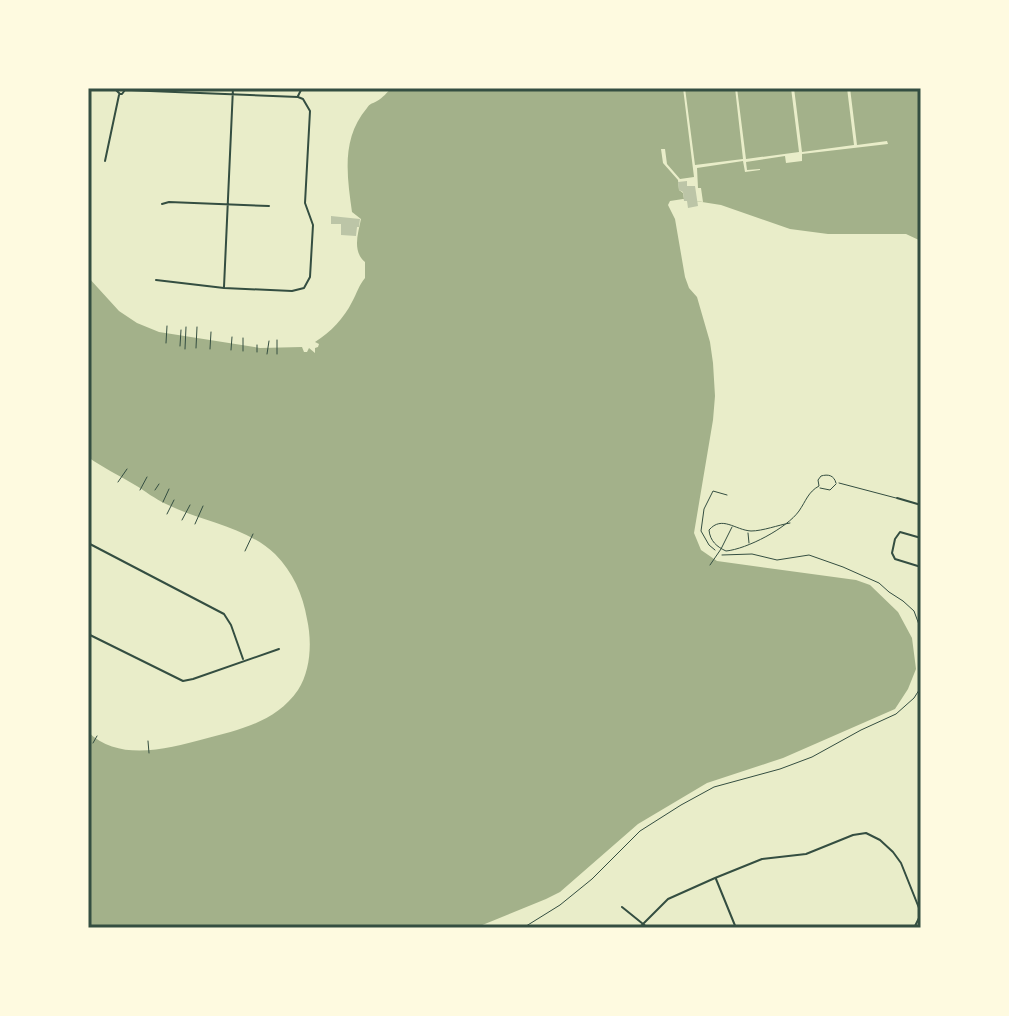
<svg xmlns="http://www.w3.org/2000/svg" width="1009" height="1016" font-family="Georgia,serif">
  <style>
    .water { fill: #a3b18a }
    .pier { fill: #e9edc9 }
    .building { fill: #bcc5a7 }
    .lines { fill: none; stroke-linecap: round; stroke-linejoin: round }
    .path { stroke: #344e41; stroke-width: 1 }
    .service { stroke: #344e41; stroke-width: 1 }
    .minor { stroke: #344e41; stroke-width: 2 }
    .neatline { fill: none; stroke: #344e41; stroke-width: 3 }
  </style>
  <rect width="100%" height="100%" fill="#e9edc9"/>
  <path class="water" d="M392 88H921V241L906 234H828L790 229 721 205 683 199 670 201 668 205 675 219 685 277 689 288 697 297 710 342 713 363 715 396 713 420 694 533 701 550 717 561 856 580 870 585 898 612 912 638 916 669 908 689 895 709 783 758 707 783 638 824 560 892 546 899 475 928H88V732C119 762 167 749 204 739 239 730 276 722 298 690 311 670 312 641 307 619 303 595 293 572 275 554 247 527 200 521 166 504 155 499 145 491 135 485 119 475 103 468 88 457V277L119 311 137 323 159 332 260 348 302 347 304 352H307L309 348 315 353V348L318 347 319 344 315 342C331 332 344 318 352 302 357 293 359 285 365 278V262C352 251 358 234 361 219L352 212C347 175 341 139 367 108 370 103 372 104 377 101 383 98 387 92 392 88Z"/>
  <path class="pier" d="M683 88H685L695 165 743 159 735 88H737L746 159 799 152 791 88H794L802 152 854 145 847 88H850L857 145 887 141 888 144 802 154V161L786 163 785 156 746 162 747 170 760 169V170L745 172 743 161 697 168 698 188H701L703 202 684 199 683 193 679 190 678 180 663 163 661 149H665L667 164 680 179 694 177Z"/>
  <path class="building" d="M687 181V186H695L698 206 688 208 687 201H684L683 192 679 190 678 182Z
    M331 216 360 219 359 227H357L356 236 341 235V224H331Z"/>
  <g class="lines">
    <path class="path" d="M277 340V354
      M166 343 167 326
      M180 346 181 330
      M196 348 197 327
      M185 349 186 327
      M210 349 211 332
      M231 350 232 337
      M243 351V338
      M257 352V345
      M267 354 269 341
      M118 482 127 469
      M140 490 147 477
      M155 490 159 484
      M163 502 169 489
      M167 514 174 500
      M182 520 190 505
      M195 524 203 506
      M715 550 709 545 701 531 704 509 713 491 727 495
      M245 551 253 534
      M722 555 752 554 777 560 809 555 843 567 879 583 889 592 903 601 914 611 921 630
      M148 741 149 753
      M93 743 97 736
      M523 928 560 905 592 879 640 831 681 805 714 787 780 769 812 757 861 730 896 714 914 698 921 687"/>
    <path class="service" d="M839 483 896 498
      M820 488 830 490 836 484
      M790 523C778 525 763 531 751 531 735 530 722 515 709 530 710 541 717 547 726 551 747 549 787 528 799 511 806 501 808 492 819 486L818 480 821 476C828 474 834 475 836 483
      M748 533 749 543
      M710 565 721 549 732 527"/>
    <path class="minor" d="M114 88 120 94H122L125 90 298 97 303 99 310 111 305 203 313 225 310 277 304 288 292 291 224 288 156 280
      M298 96 302 88
      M105 161 119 95
      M162 204 169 202 269 206
      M224 287 233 88
      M897 498 921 505
      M921 538 900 532 895 539 892 553 895 559 921 567
      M88 543 224 614 231 625 243 659
      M88 634 183 681 193 679 279 649
      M716 879 736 928
      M622 907 648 928
      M639 928 668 899 715 878 762 859 806 854 853 835 866 833 880 840 893 852 901 863 919 908V918L914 928"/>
  </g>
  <rect width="1009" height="1016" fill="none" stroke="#fefae0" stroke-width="180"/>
  <rect x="90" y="90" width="829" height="836" class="neatline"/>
</svg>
